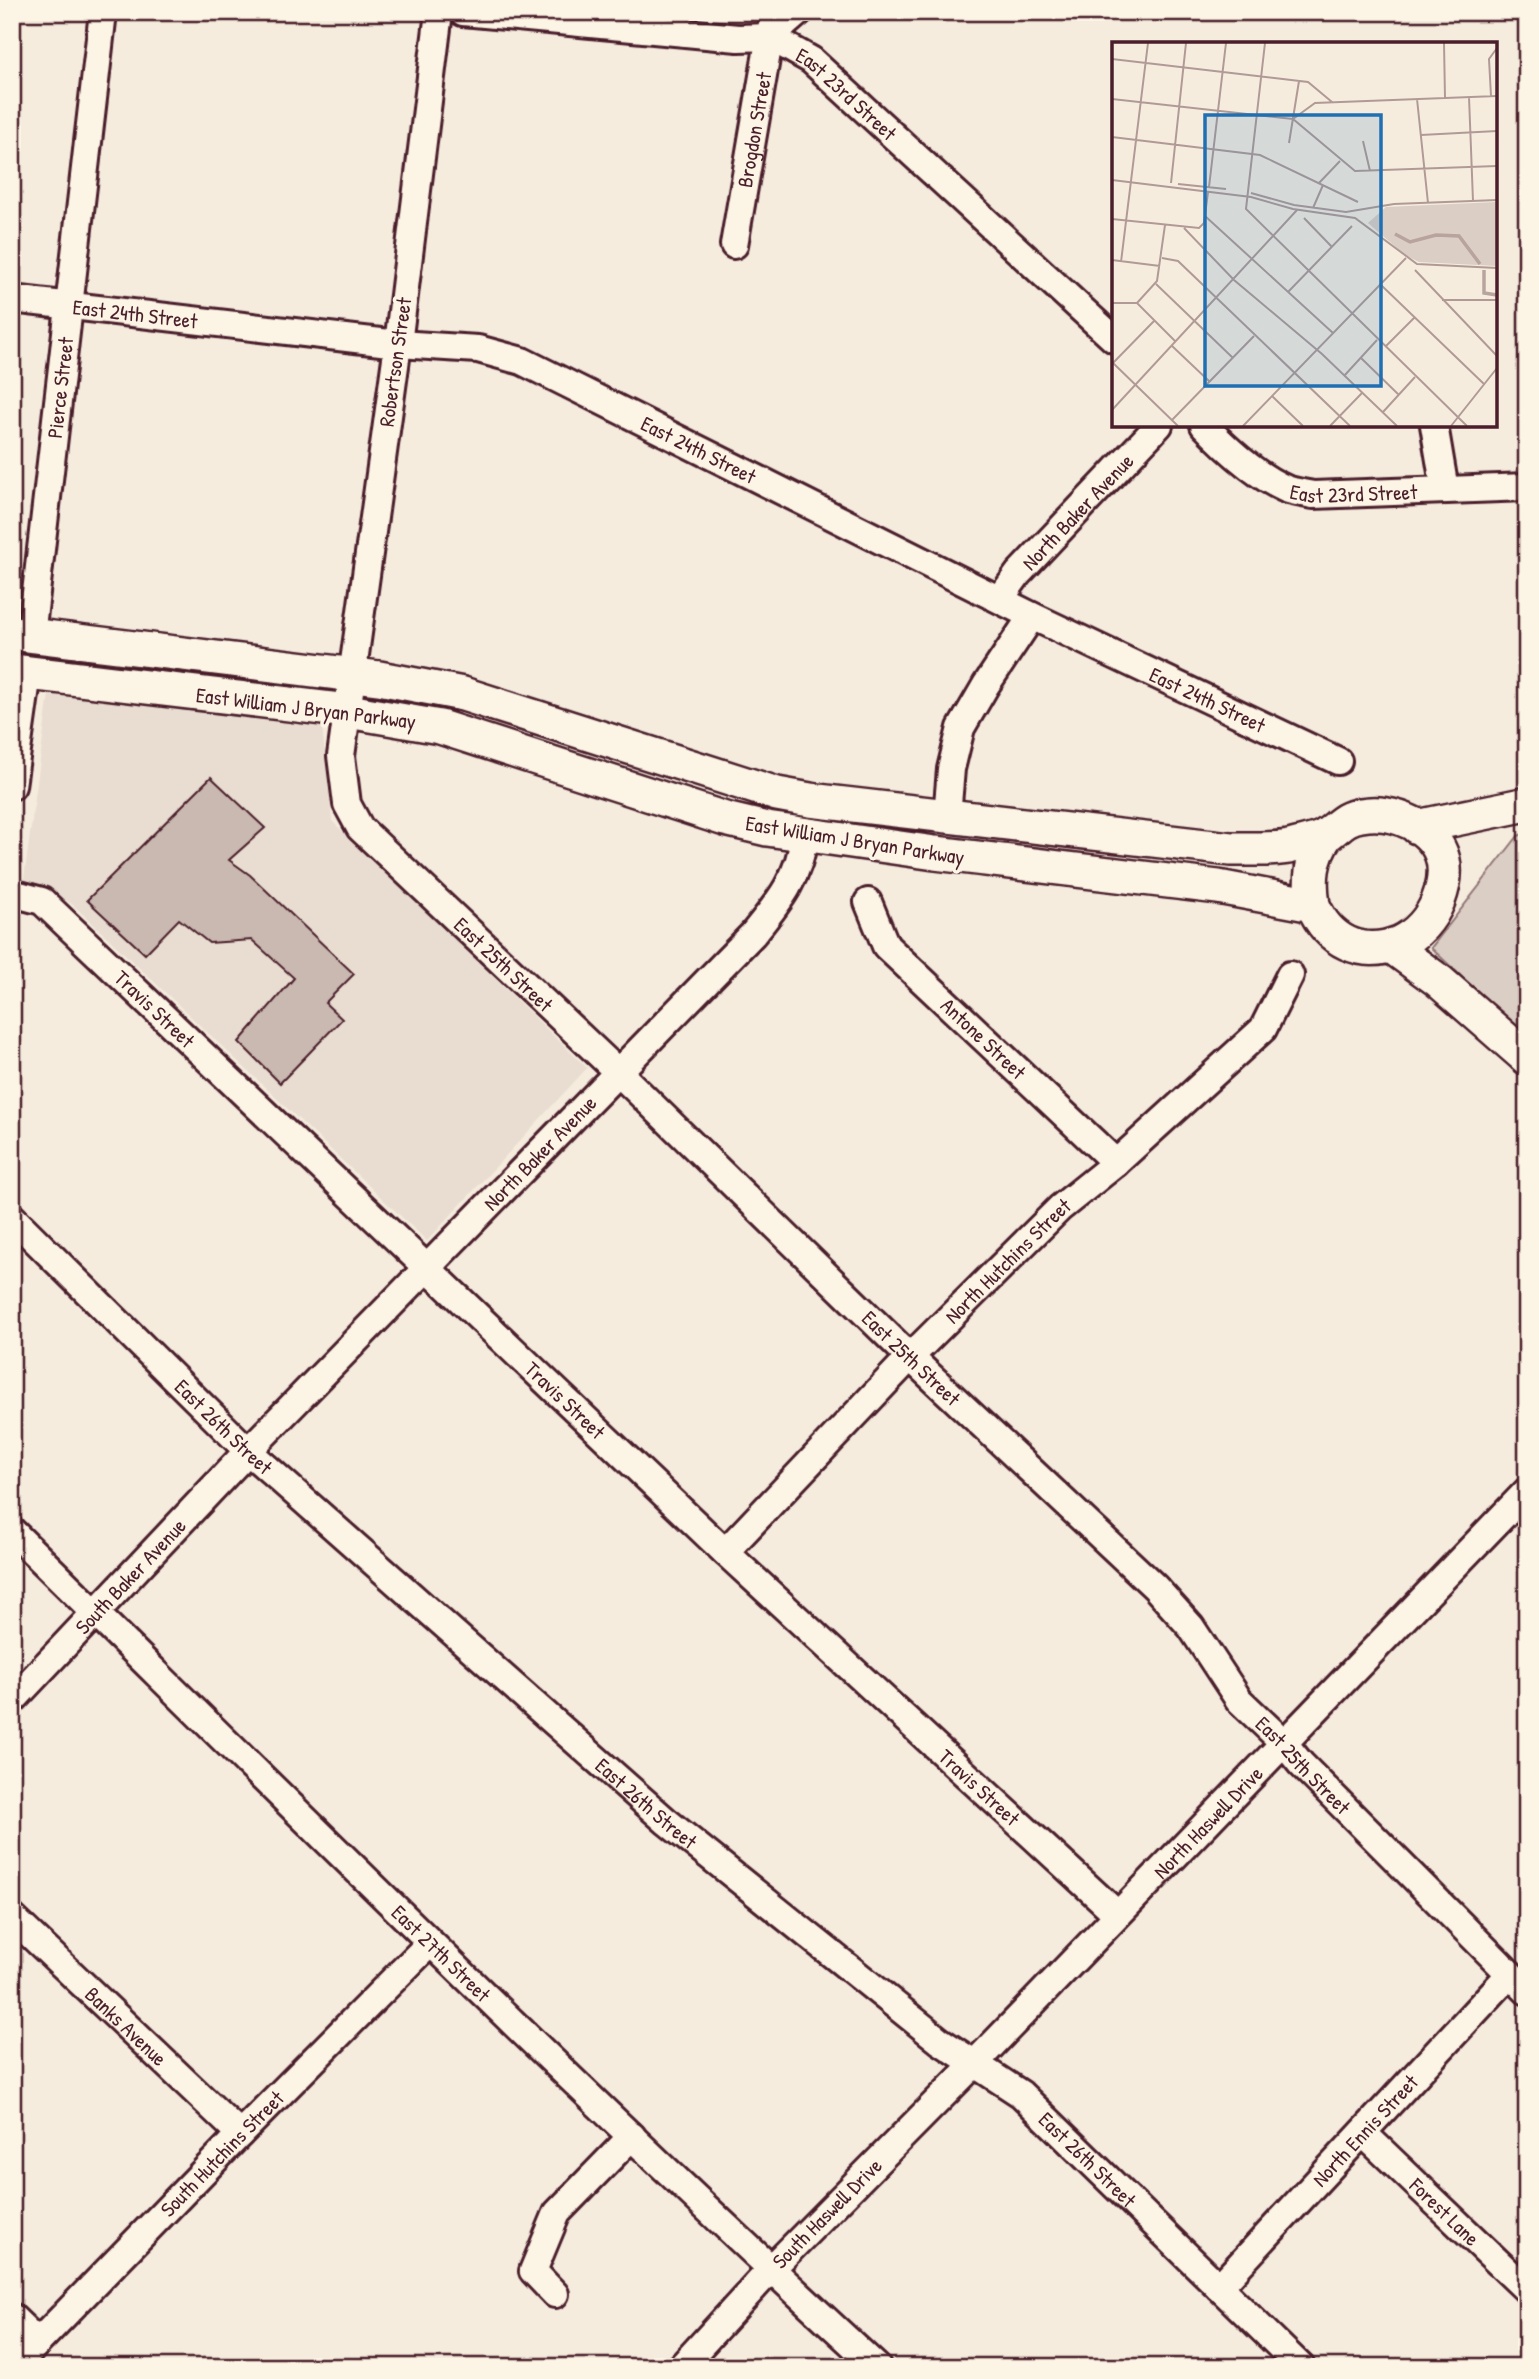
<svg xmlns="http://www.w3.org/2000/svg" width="1539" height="2379" font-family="'Patrick Hand',sans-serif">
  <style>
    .built { fill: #e8ddd0 }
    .green { fill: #dbcec4; stroke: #927678; stroke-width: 2 }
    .building { fill: #cab9b1; stroke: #4a1f2b; stroke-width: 2 }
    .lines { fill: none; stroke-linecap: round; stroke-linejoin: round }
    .minor-casing { stroke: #4a1f2b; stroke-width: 32 }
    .major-casing { stroke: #4a1f2b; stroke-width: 38 }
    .minor { stroke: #fcf5e5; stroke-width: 26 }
    .major { stroke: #fcf5e5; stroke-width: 33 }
    .labels { text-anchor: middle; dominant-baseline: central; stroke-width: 7; stroke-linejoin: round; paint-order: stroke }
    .street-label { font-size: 21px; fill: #4a1f2b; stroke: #fcf5e5 }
    .inset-river { fill: none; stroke: #b8a39e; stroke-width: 3.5 }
    .inset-road { fill: none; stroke: #b19a96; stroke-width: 2 }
    .view { fill: #1f6fb2; fill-opacity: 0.15; stroke: #1f6fb2; stroke-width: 3.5 }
    .inset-edge { fill: none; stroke: #4a1f2b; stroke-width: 3.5 }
  </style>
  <rect width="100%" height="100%" fill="#f5ecde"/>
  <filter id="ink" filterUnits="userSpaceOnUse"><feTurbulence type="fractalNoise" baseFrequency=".0143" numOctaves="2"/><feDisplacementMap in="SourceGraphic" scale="14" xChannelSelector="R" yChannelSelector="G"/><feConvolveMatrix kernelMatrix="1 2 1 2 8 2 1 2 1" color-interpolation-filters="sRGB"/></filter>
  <g filter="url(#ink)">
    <path class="built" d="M49 694 322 726 332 821 587 1068 427 1241 72 904 24 879Z"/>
    <path class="green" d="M1527 832V1037L1431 948 1518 836Z"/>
    <path class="building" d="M211 777 265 828 229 860 250 875 354 974 325 1003 342 1019 280 1083 239 1042 294 978 252 940 209 943 179 919 145 954 87 900Z"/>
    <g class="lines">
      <g class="minor-casing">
        <g id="minor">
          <path id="s1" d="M439 12 398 344 341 756 347 804 360 828 618 1072 910 1357 1155 1587 1191 1627 1239 1700 1283 1742 1301 1764 1527 1991"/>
          <path id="s2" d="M463 12 738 38 770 37 811 60 1114 339"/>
          <path d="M770 37 799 12"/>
          <path id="s3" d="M734 245 774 12"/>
          <path id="s4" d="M12 299 398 344 478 349 522 361 1032 616 1338 761"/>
          <path id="s5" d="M1204 425C1226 448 1256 476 1286 489 1294 492 1304 493 1313 495L1527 487"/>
          <path d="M1434 425 1445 490"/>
          <path id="s6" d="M1000 599 1018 574 1159 425"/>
          <path id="s7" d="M31 636 103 12"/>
          <path d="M12 786 28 673"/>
          <path d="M947 816 951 769 961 728 986 685 1032 616"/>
          <path id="s8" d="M12 893 42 901 725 1552 1117 1914"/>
          <path id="s9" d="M868 902 886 946 1116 1163"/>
          <path id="s10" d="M12 1217 248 1451 666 1821 940 2041 1021 2094 1301 2367"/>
          <path id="s11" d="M12 1531C298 1812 582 2096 877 2367"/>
          <path id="s12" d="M725 1552 910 1357 1060 1208 1116 1163 1263 1029 1290 975"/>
          <path id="s13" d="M12 1701 248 1451 753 934C778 903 800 877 804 836"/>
          <path id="s14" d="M12 1917 240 2134"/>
          <path id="s15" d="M1364 2134 1527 2290"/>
          <path id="s16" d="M1219 2287 1509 1975"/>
          <path d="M555 2294 533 2271 557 2213 632 2136"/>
          <path d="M12 2317 38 2342"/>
          <path id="s17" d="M14 2367 240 2134 430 1943"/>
          <path id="s18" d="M681 2367 771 2269 975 2063 1527 1491"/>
        </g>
      </g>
      <g class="major-casing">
        <path id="major" d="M12 633 379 678 463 694 777 794 810 800 1231 849C1250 849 1271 850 1289 847 1300 844 1316 841 1325 836 1339 827 1343 818 1361 815 1392 809 1435 826 1443 860 1446 873 1443 888 1438 901 1431 919 1417 935 1399 943 1361 958 1328 941 1313 905L1218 887 935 853 767 829 725 819 440 727 348 711 12 671
          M1417 827 1527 804
          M1313 905C1309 879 1311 857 1326 836
          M1391 946 1439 981 1527 1058"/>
      </g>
      <use href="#minor" class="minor"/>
      <use href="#major" class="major"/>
    </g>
  </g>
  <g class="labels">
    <g class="street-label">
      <text stroke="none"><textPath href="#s2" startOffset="404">East 23rd Street</textPath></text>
      <text stroke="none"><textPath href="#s3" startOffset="117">Brogdon Street</textPath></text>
      <text stroke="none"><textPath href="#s4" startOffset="124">East 24th Street</textPath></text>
      <text transform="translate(395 362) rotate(-82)">Robertson Street</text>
      <text stroke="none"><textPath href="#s7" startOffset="250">Pierce Street</textPath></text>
      <text stroke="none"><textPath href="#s4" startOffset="712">East 24th Street</textPath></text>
      <text stroke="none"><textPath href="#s5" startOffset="173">East 23rd Street</textPath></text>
      <text stroke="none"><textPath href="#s6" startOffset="117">North Baker Avenue</textPath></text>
      <text stroke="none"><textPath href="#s4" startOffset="1279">East 24th Street</textPath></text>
      <text transform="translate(306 708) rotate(7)">East William J Bryan Parkway</text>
      <text transform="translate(855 840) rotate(9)">East William J Bryan Parkway</text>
      <text stroke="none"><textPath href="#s1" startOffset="1024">East 25th Street</textPath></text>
      <text stroke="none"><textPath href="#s8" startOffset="187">Travis Street</textPath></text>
      <text stroke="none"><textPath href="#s9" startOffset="182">Antone Street</textPath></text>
      <text stroke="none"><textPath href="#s13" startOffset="761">North Baker Avenue</textPath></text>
      <text stroke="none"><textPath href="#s12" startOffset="406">North Hutchins Street</textPath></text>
      <text stroke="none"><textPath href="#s1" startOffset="1591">East 25th Street</textPath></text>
      <text stroke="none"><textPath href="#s8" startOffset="754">Travis Street</textPath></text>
      <text stroke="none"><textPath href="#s10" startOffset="298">East 26th Street</textPath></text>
      <text stroke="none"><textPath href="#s13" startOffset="172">South Baker Avenue</textPath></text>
      <text stroke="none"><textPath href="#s1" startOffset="2158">East 25th Street</textPath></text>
      <text stroke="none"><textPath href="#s8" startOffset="1321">Travis Street</textPath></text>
      <text stroke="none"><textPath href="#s10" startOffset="864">East 26th Street</textPath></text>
      <text stroke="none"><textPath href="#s18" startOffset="758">North Haswell Drive</textPath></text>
      <text stroke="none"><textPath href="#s11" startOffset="602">East 27th Street</textPath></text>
      <text stroke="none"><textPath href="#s14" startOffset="158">Banks Avenue</textPath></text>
      <text stroke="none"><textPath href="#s16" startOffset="214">North Ennis Street</textPath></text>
      <text stroke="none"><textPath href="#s17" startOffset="298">South Hutchins Street</textPath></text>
      <text stroke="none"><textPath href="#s10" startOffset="1432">East 26th Street</textPath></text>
      <text stroke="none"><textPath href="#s15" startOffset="112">Forest Lane</textPath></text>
      <text stroke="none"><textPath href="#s18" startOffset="212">South Haswell Drive</textPath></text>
    </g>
  </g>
  <g transform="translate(1112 42)">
    <rect width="385" height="385" fill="#f5ecde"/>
    <path d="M385 160V224L307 220 293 213 256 181 274 165Z" fill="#dbcec4"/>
    <path class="inset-river" d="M283 192 298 200 324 193 347 194 368 222M372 228V251L385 253"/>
    <path class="inset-road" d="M153 1 134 167 355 384M332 1 333 56M0 17 196 40 220 60M379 54 377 17 385 6M357 55 361 159M0 57 181 77 243 129 385 124M305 57 316 161M181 77 203 61 385 54M309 93 385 89M0 95 148 113 246 160M251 99 258 129M177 101 187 39M0 138 139 155 181 167 243 176 305 222 385 226M59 141 74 1M207 141 228 119M66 142 114 147M97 145 114 1M139 151 182 163 234 170 282 162 385 158M201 166 211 143M93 174 221 291M192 176 220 205M0 177 87 186 92 181 96 150M72 186 122 238 210 312 285 384M50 216 66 219 238 384M0 218 48 224M9 220 36 1M303 228 385 314M44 242 121 316M268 242 372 342M176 250 240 184M330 258H385M0 261H25L63 299M25 261 45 239 53 183M59 303 98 340M273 305 303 275M249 316 287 353M0 320 66 384M0 322 43 278M232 334 265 298M160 354 191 384M0 368 185 168M271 370 303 335M60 378 142 294M131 384 294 216M218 384 250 351M339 384 385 326"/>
    <path class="view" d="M93 73H269V344H93Z"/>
    <rect width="385" height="385" class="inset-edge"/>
  </g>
  <rect width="1539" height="2379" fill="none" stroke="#fcf5e5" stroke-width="42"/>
  <rect x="21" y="21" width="1497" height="2337" fill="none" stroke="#4a1f2b" stroke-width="2.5" filter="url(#ink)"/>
</svg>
